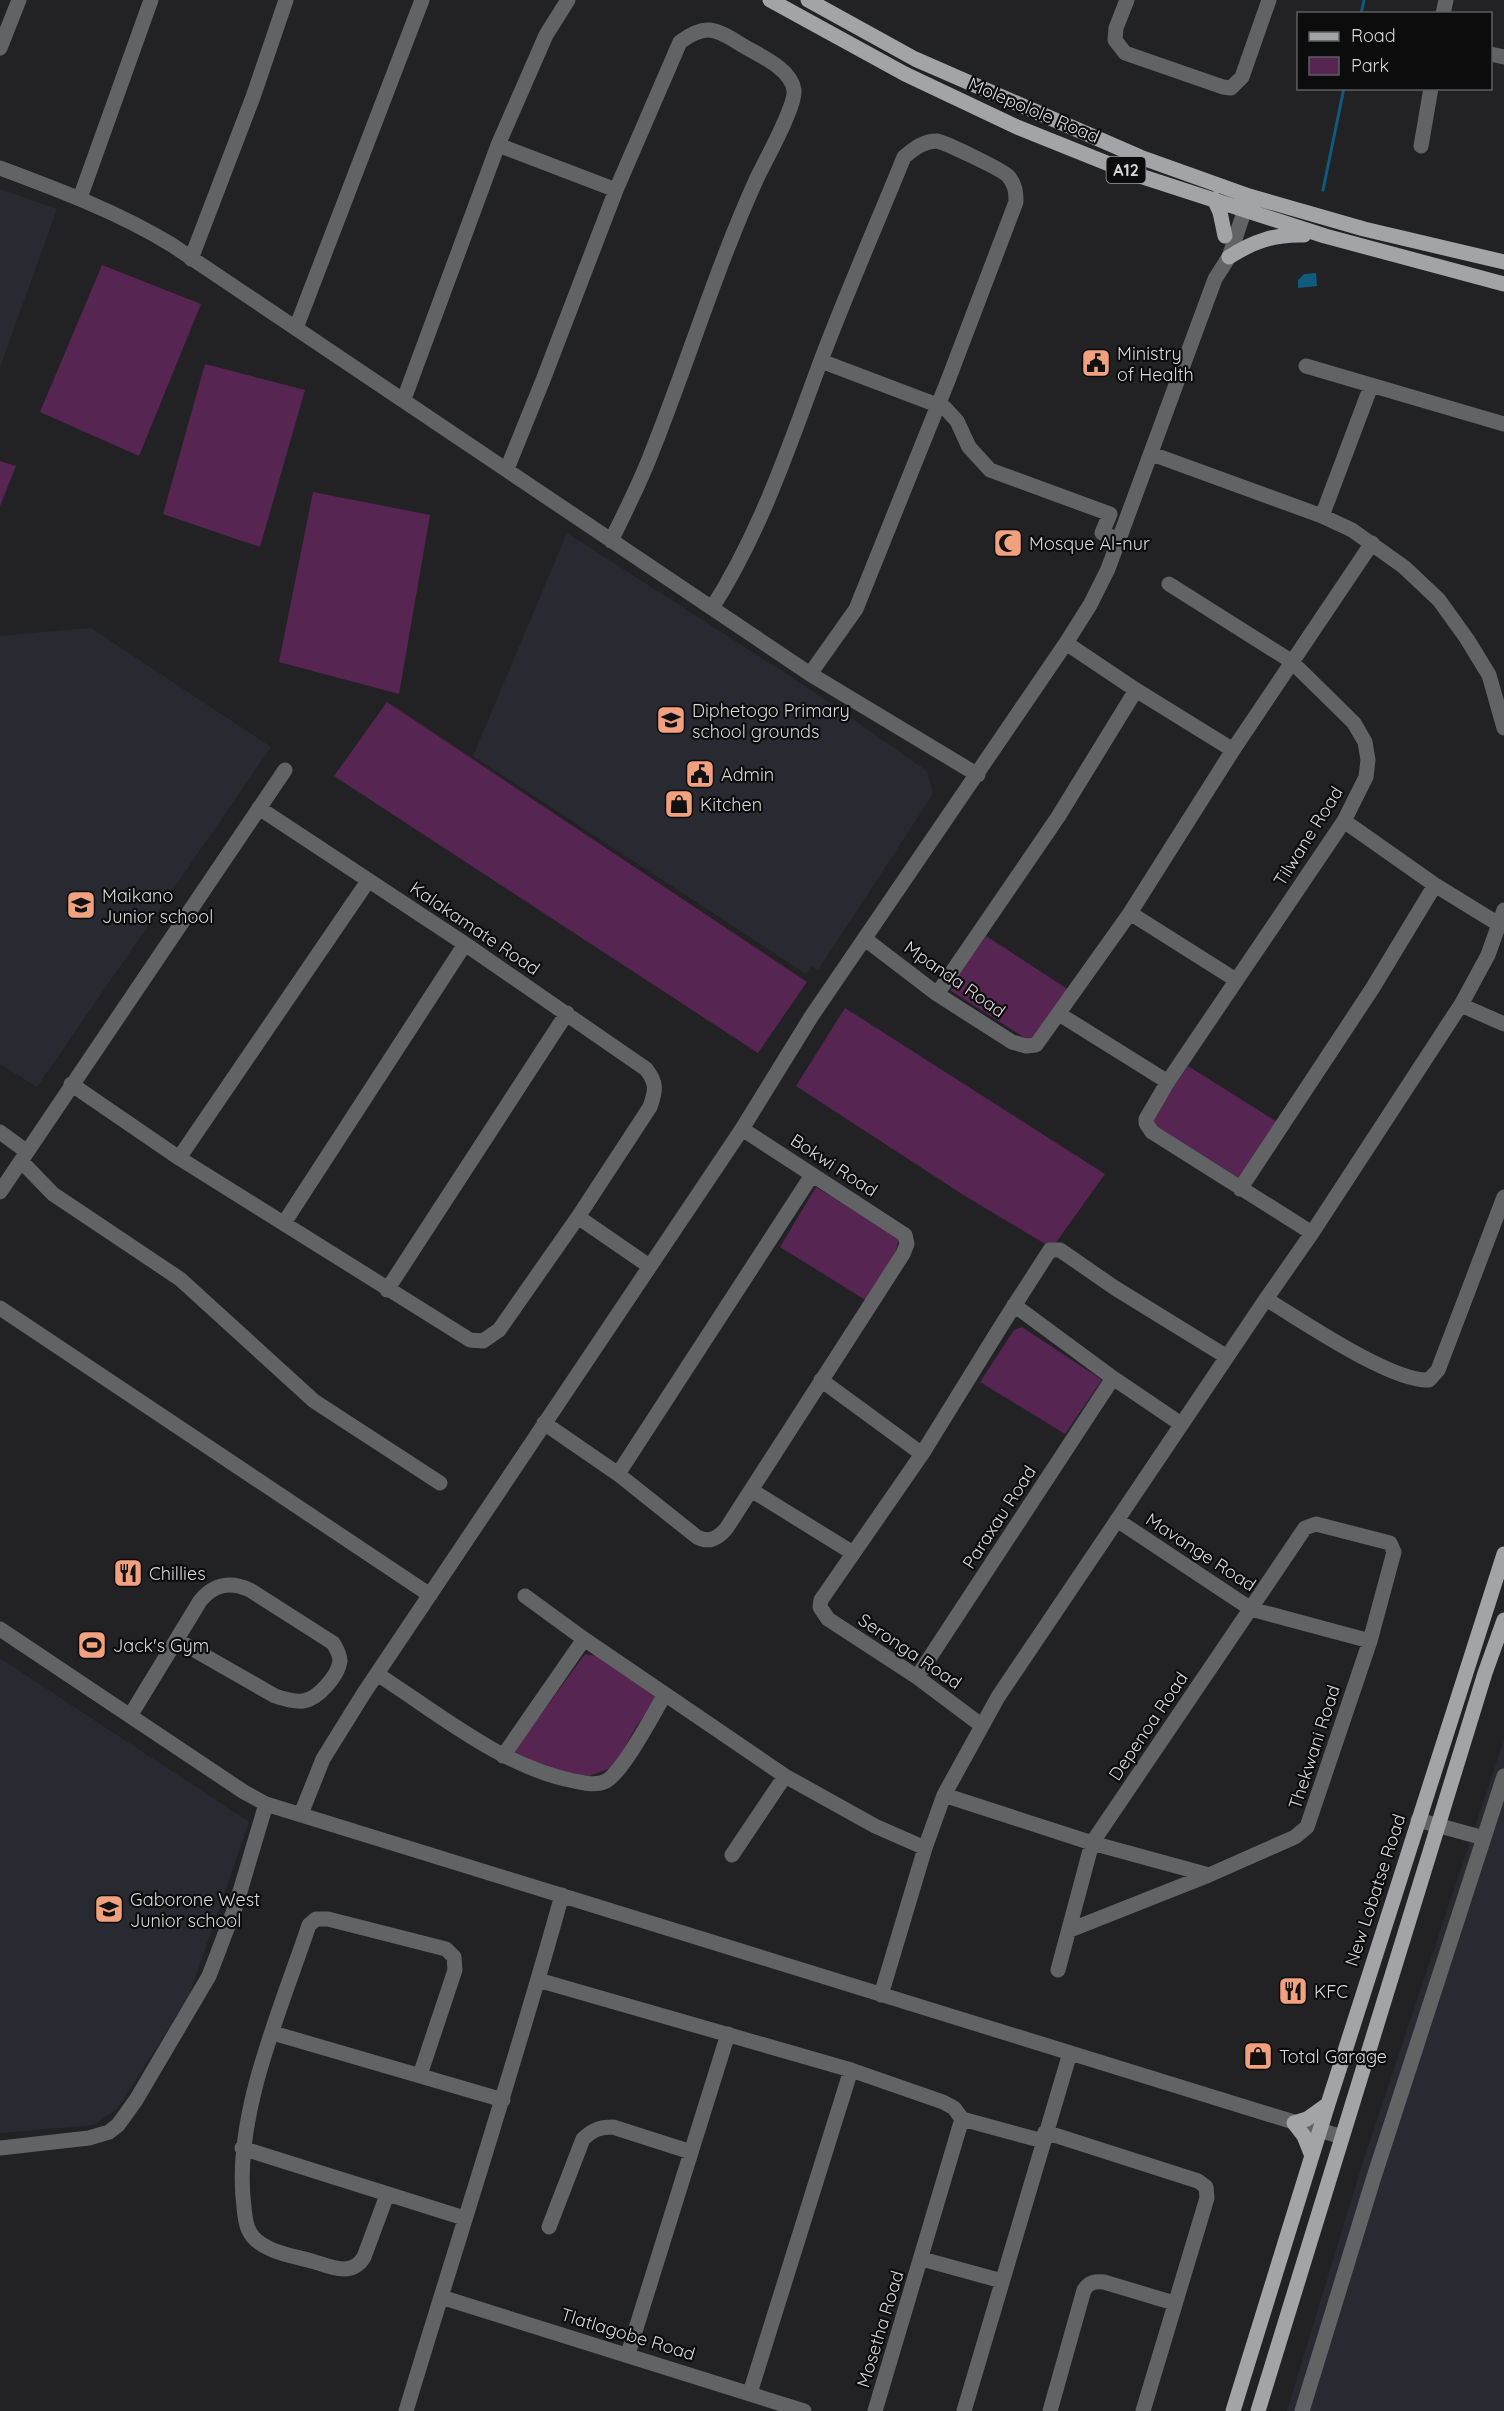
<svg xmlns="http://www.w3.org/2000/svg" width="1504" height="2411" font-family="Quicksand,sans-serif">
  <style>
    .built { fill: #292932 }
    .green { fill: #562551 }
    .water { fill: #105a7d }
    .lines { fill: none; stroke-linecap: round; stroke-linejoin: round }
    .stream { stroke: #105a7d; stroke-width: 3 }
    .minor { stroke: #626365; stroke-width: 15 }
    .major { stroke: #a2a4a8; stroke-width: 15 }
    .labels { text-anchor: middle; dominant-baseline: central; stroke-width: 4.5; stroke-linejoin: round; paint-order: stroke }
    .shield { fill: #0c0c0d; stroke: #9c9c9e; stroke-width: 1.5 }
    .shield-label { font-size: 16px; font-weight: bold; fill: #d9d9dc }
    .street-label { font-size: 18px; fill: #d9d9dc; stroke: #0c0c0d }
    .poi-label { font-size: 18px; fill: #d9d9dc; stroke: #0c0c0d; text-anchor: start }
  </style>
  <rect width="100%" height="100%" fill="#222225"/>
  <path class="built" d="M0 189 57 209 0 367Z
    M567 533 802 684 927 771 933 794 818 970 811 966 806 974 473 756Z
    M91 628 271 747 37 1087 0 1064V636Z
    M0 1658 249 1822 189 1996 118 2108 94 2125 0 2133Z
    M1504 1740V2411H1287L1362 2165Z"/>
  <path class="green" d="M102 265 201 304 139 456 40 412Z
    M205 364 305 390 260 547 163 514Z
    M0 461 16 466 0 506Z
    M313 492 430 515 399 694 279 662Z
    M387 702 807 982 758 1053 334 776Z
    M986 936 1069 990 1030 1041 951 991 953 983Z
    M845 1008 1105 1174 1052 1248 965 1196 796 1086Z
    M1188 1066 1277 1122 1244 1181 1155 1126 1152 1118Z
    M816 1187 899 1238 895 1255 867 1301 780 1247Z
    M1022 1327 1102 1380 1065 1434 980 1382 1014 1330Z
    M585 1654 597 1656 659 1696 636 1727 614 1767 589 1776 547 1770 514 1751Z"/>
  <path class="water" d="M1316 273 1317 286 1298 288V280L1304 274Z"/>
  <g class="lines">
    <path class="stream" d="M1361 14 1364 0
      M1323 190 1344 88"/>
    <path class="minor" d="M1127 0 1116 28 1115 40 1125 53 1223 87 1231 88 1242 77 1269 0
      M1443 14 1446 0
      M0 48 19 0
      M1490 54 1504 57
      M498 145 616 190
      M1421 146 1431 88
      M0 168C59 190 118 212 172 245L810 674 978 775
      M80 198 151 0
      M191 259 253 97 286 0
      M296 328 422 0
      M821 361 945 408 957 421 969 447 990 470 1110 514 1102 533 1119 540
      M1306 366 1504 424
      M404 399 498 145 546 35 568 0
      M1152 454 1322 516 1352 530 1404 567 1439 600 1467 639 1489 675 1504 728
      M507 469 543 380 616 190 680 42C703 25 714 27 737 42 755 54 791 67 794 90 796 106 765 161 757 178 716 268 688 362 651 454 640 483 625 512 611 541
      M1322 516 1371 386
      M1169 584 1291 661 1354 723 1365 742 1368 760 1366 777 1344 821 1167 1083 1146 1119V1123L1152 1132 1312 1233
      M712 608C760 533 789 447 820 363 846 294 876 226 904 157 914 149 923 141 937 141 944 142 1003 170 1008 176 1015 184 1016 191 1016 202L947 383 856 609 810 674
      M1066 643 1136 690 1233 750
      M1344 821 1435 885 1500 925
      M1130 913 1236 980
      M865 939 937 994 1012 1042 1026 1046 1036 1045 1130 913 1233 750 1372 543
      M937 994 1058 817 1136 690
      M1461 1005 1504 1024
      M1059 1014 1168 1082
      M71 1084 179 1158 470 1340 483 1341 499 1330 578 1217 650 1107C656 1090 657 1083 646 1069L465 944 259 808
      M0 1132 26 1151
      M179 1158 368 881
      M21 1161 53 1194 180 1279 314 1401 440 1483
      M1240 1189 1372 989 1435 885
      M0 1192 285 770
      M578 1217 649 1266
      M284 1223 465 944
      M387 1290 567 1013
      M1266 1299C1301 1320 1391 1382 1429 1380L1438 1370 1504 1197
      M1014 1305 1113 1378 1181 1424
      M0 1308 430 1595
      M821 1380 922 1454
      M544 1423 618 1474 697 1537C709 1543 717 1539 726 1529L903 1254 907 1244 905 1235 742 1129
      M618 1474 812 1175
      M751 1490 853 1553
      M1117 1520 1251 1609 1370 1641
      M525 1596 584 1639 785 1776 875 1826 925 1848
      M0 1629 244 1792 266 1804 1342 2137
      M377 1674C438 1713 502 1767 574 1781 584 1783 596 1786 606 1781 623 1772 654 1713 665 1694
      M917 1677 1113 1378
      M130 1716 200 1601C214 1584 230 1581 250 1590L333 1643C336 1648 340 1654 340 1661 338 1676 318 1699 303 1701 294 1702 284 1699 275 1696L177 1640
      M981 1725 917 1677 828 1619 820 1607 821 1600 922 1454 1003 1323 1050 1250H1060L1115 1288 1227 1357
      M503 1756 584 1639
      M944 1795 1092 1843 1209 1875
      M301 1814 323 1759 364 1693 742 1129 811 1017 1066 643 1090 605 1108 569 1215 279 1229 257 1248 200
      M1418 1820 1484 1838
      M732 1855 785 1776
      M1058 1970 1092 1843 1305 1528 1316 1524 1390 1543 1394 1552 1370 1641 1307 1827 1295 1837 1209 1875 1070 1930
      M538 1980 851 2070 943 2102 954 2108 962 2119 1043 2141
      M881 1995 925 1848 944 1795 998 1697 1266 1299 1312 1233 1462 1003 1488 955 1504 910
      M273 2033 503 2100
      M1045 2132 1198 2181 1206 2187 1207 2198 1143 2411
      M0 2148 89 2138 109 2132 118 2125 136 2100 209 1976 236 1905 266 1804
      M242 2148 464 2218
      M387 2195 364 2257C353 2276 333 2268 315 2262 296 2256 267 2253 253 2237 246 2229 245 2217 244 2207 232 2118 281 2009 309 1925L316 1919H328L446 1949 454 1957 455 1970 420 2075
      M549 2227 583 2139C592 2130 600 2127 613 2127L691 2152
      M922 2259 1002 2281
      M441 2297 804 2411
      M628 2354 728 2034
      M750 2393 851 2070
      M406 2411C458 2239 514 2068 562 1895
      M875 2411 962 2119
      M964 2411 1070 2053
      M1050 2411 1084 2290C1089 2282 1095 2281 1104 2282L1174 2303
      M1302 2411 1373 2180 1504 1776"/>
    <path class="major" d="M770 0 905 74 1017 127 1134 174 1325 236 1504 284
      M808 0 915 59 1140 157 1249 196 1364 229 1504 262
      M1214 199 1220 212 1225 236
      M1229 257C1254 241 1275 234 1304 235
      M1312 2156 1304 2136 1294 2123 1307 2119 1328 2104
      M1233 2411 1328 2104 1504 1554
      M1258 2411 1485 1673 1504 1620"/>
  </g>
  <defs>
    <g id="civic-square" transform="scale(1.5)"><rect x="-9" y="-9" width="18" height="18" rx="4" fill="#f2a17e" stroke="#0c0c0d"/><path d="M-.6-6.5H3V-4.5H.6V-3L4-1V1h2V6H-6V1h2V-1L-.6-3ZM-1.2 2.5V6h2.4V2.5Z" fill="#111"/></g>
    <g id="mosque-square" transform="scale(1.5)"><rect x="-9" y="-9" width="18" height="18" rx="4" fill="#f2a17e" stroke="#0c0c0d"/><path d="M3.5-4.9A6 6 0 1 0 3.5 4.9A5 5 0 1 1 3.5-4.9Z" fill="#111"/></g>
    <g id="school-square" transform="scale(1.5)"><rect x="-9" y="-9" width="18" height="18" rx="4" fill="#f2a17e" stroke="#0c0c0d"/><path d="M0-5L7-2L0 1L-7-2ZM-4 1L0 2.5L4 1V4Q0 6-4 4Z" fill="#111"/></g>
    <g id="shop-square" transform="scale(1.5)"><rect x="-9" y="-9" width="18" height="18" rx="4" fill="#f2a17e" stroke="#0c0c0d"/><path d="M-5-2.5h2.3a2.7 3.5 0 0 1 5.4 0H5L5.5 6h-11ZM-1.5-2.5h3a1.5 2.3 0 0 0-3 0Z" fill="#111"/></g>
    <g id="restaurant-square" transform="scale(1.5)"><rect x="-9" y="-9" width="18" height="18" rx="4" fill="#f2a17e" stroke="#0c0c0d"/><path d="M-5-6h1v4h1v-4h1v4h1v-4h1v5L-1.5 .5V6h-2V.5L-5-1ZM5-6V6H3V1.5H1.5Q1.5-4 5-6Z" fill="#111"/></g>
    <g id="stadium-square" transform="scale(1.5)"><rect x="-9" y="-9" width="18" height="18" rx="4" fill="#f2a17e" stroke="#0c0c0d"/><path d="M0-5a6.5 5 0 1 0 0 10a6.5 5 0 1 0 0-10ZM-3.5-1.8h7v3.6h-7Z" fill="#111"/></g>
  </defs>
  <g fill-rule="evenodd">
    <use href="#civic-square" x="1096" y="363"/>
    <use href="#mosque-square" x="1008" y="543"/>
    <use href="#school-square" x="671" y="720"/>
    <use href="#civic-square" x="700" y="774"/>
    <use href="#shop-square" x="679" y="804"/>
    <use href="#school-square" x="81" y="905"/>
    <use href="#restaurant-square" x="128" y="1573"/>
    <use href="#stadium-square" x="92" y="1645"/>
    <use href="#school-square" x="109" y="1909"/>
    <use href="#restaurant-square" x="1293" y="1991"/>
    <use href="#shop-square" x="1258" y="2056"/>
  </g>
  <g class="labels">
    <rect class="shield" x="1106.5" y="157" width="39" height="26" rx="4.5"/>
    <g class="shield-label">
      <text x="1126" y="170">A12</text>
    </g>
    <g class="street-label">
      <text transform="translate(1034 110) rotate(23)">Molepolole Road</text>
      <text transform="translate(1308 836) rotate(-58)">Tilwane Road</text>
      <text transform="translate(475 928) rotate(34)">Kalakamate Road</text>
      <text transform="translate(955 979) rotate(35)">Mpanda Road</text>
      <text transform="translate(834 1165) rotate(33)">Bokwi Road</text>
      <text transform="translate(999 1517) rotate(-57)">Paraxau Road</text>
      <text transform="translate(1201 1552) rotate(33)">Mavange Road</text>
      <text transform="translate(910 1651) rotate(34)">Seronga Road</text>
      <text transform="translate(1148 1726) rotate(-56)">Depenoa Road</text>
      <text transform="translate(1314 1747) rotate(-72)">Thekwani Road</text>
      <text transform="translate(1375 1890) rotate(-72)">New Lobatse Road</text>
      <text transform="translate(880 2329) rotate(-73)">Mosetha Road</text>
      <text transform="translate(628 2334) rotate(17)">Tlatlagobe Road</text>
    </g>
    <g class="poi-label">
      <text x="1117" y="353">Ministry<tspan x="1117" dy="21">of Health</tspan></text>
      <text x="1029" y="543">Mosque Al-nur</text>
      <text x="692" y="710">Diphetogo Primary<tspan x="692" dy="21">school grounds</tspan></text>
      <text x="721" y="774">Admin</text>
      <text x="700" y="804">Kitchen</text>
      <text x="102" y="895">Maikano<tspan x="102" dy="21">Junior school</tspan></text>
      <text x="149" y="1573">Chillies</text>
      <text x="113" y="1645">Jack's Gym</text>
      <text x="130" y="1899">Gaborone West<tspan x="130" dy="21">Junior school</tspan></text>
      <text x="1314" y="1991">KFC</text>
      <text x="1279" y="2056">Total Garage</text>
    </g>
  </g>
  <rect x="1297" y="12" width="195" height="78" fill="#0c0c0d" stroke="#5e5e60" stroke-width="1.5"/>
  <rect x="1309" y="32" width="30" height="9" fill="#a2a4a8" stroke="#5e5e60" stroke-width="1.5"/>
  <text x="1351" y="42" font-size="18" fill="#d9d9dc">Road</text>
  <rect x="1309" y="57" width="30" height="18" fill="#562551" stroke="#5e5e60" stroke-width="1.5"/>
  <text x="1351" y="72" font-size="18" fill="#d9d9dc">Park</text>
</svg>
